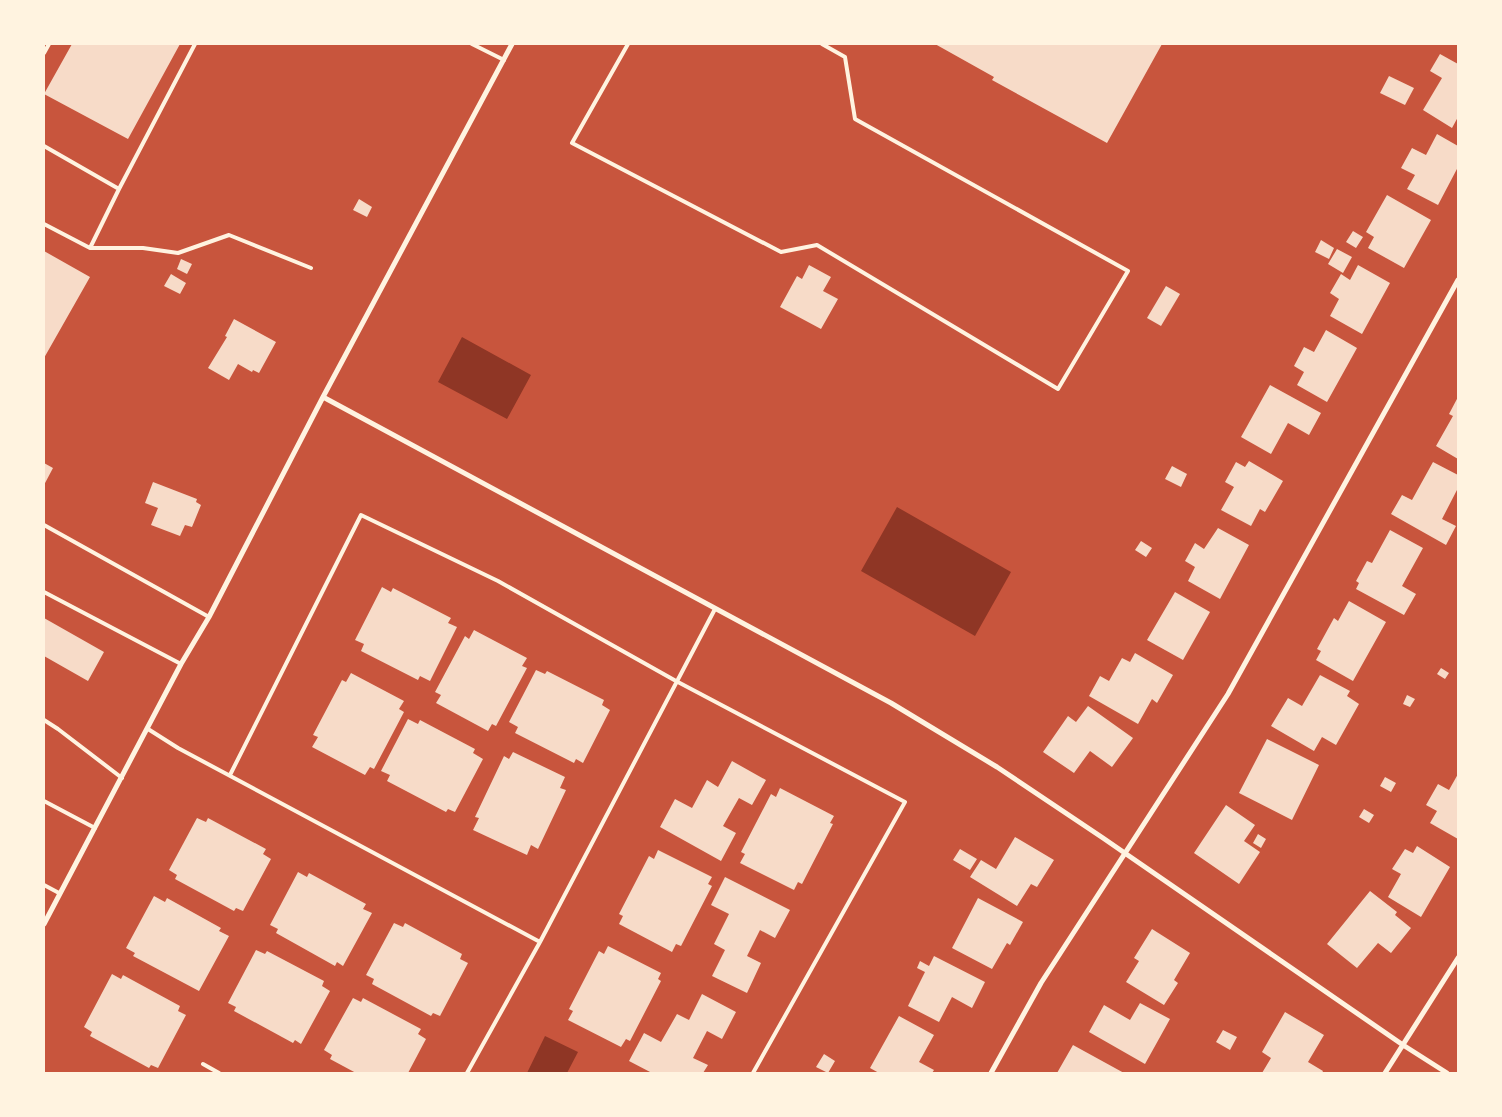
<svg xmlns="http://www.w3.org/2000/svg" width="1502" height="1117" font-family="Manrope,sans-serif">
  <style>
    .water { fill: #8f3625 }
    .building { fill: #f7dbc8 }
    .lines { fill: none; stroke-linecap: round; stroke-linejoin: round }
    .service { stroke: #fff3e0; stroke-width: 4 }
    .minor { stroke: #fff3e0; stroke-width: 5 }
  </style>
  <rect width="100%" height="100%" fill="#c8553d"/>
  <path class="water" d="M462 337 531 375 507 419 438 382Z
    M897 507 1011 572 975 636 861 571Z
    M545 1036 578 1052 567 1073H527Z"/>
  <path class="building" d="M72 44H180L128 139 44 94Z
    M935 44H1162L1107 143 992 80 994 77Z
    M1440 54 1458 64V117L1452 128 1423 110 1442 78 1430 71Z
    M1389 76 1414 88 1405 105 1380 93Z
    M1437 134 1458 146V167L1438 205 1407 189 1415 175 1401 168 1412 148 1426 155Z
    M1387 195 1431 220 1404 268 1368 248 1374 237 1366 232Z
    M359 199 372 207 367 217 353 210Z
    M1353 231 1363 237 1356 248 1346 242Z
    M1321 240 1334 248 1329 259 1315 252Z
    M1337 249 1352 257 1343 273 1328 264Z
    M44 251 90 277 44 358Z
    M181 259 192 264 187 274 177 269Z
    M809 265 831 277 823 291 838 299 821 329 780 307 797 276 802 279Z
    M1358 265 1390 283 1362 334 1330 316 1339 299 1330 293 1341 274 1350 280Z
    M171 274 186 283 180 294 164 286Z
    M1166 286 1180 294 1161 326 1147 318Z
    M234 319 276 342 259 373 253 370 252 372 238 364 229 380 208 368 227 337 225 336Z
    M1326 330 1357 348 1327 402 1297 385 1304 372 1294 366 1304 347 1314 352Z
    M1270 385 1321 413 1309 435 1288 423 1271 454 1241 437Z
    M1458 397V459L1436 446 1453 416 1449 414Z
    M1249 461 1283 481 1265 512 1260 509 1251 526 1221 510 1234 487 1225 482 1236 462 1245 467Z
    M1433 462 1458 475V488L1442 519 1456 526 1446 545 1391 514 1402 495 1412 500Z
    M44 463 53 468 44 485Z
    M1172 466 1187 474 1181 487 1165 479Z
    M153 482 197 499 196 502 201 505 192 527 185 525 180 536 151 525 158 508 145 503Z
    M1218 528 1249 545 1220 599 1188 581 1195 567 1185 561 1195 543 1204 549Z
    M1390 530 1423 548 1402 586 1416 594 1404 615 1356 589 1359 583 1356 581 1367 561 1372 563Z
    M1141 541 1152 548 1146 557 1135 550Z
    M382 587 391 592 393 588 451 618 448 623 457 627 430 681 420 676 418 680 361 651 364 644 355 640Z
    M1175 592 1210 612 1183 660 1147 640Z
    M1349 601 1386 622 1353 681 1316 660 1321 651 1317 649 1334 618 1338 621Z
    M44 618 104 652 88 681 44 656Z
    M474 630 527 658 522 666 527 668 496 726 492 724 488 731 436 703 441 695 435 692 465 636 469 639Z
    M1135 653 1173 675 1157 703 1152 699 1138 724 1089 696 1100 676 1109 681 1122 658 1130 662Z
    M1441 668 1449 673 1445 679 1437 674Z
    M536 670 545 674 547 671 604 700 602 705 610 710 583 763 576 759 574 763 515 733 518 727 509 722Z
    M351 673 404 701 399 709 404 712 374 769 370 767 365 775 312 747 318 737 313 735 342 680 346 682Z
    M1320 675 1350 691 1347 696 1359 704 1336 745 1322 737 1314 751 1271 726 1288 698 1302 706Z
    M1407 695 1415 699 1410 707 1403 704Z
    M1088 706 1133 738 1112 767 1090 751 1074 773 1043 752 1068 716 1076 722Z
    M408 719 418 724 420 720 475 749 473 753 483 759 455 812 448 809 446 812 387 781 390 775 381 771Z
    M1267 739 1319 765 1292 820 1239 793Z
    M513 752 565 777 560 788 566 790 538 849 531 845 527 855 473 830 479 818 475 817 504 756 509 759Z
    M732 761 766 780 752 805 739 798 723 826 736 833 721 861 660 827 675 799 692 808 707 780 718 787Z
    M1458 774V839L1430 823 1437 811 1426 805 1438 784 1449 790Z
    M1385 777 1396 783 1391 792 1380 786Z
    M780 788 834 816 830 823 833 824 802 884 798 882 794 890 740 863 745 854 741 852 771 794 776 797Z
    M1226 805 1255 825 1244 841 1260 852 1239 884 1194 853Z
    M1364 809 1374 815 1369 823 1359 817Z
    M197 818 206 822 208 818 266 849 263 854 271 859 243 911 236 908 234 911 175 879 177 875 169 870Z
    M1258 834 1266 839 1261 848 1253 843Z
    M1015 837 1054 860 1037 887 1031 884 1017 906 970 877 981 860 996 869Z
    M1417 846 1450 867 1421 917 1388 897 1401 874 1392 869 1405 849 1413 853Z
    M960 849 977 859 970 870 953 860Z
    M658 850 712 877 708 884 712 886 681 946 676 944 672 952 619 924 623 916 619 914 649 856 654 859Z
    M298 872 307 877 309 873 366 904 363 909 372 913 343 966 337 962 335 966 276 933 278 929 270 925Z
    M725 877 790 910 775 938 760 930 747 956 761 963 747 993 712 976 725 950 714 944 729 914 711 905Z
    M1370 891 1397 912 1395 915 1411 928 1391 953 1378 943 1357 968 1327 944Z
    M154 896 165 902 167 898 221 928 219 931 229 936 199 991 133 956 135 953 126 948Z
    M978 898 1023 922 1010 945 1007 943 992 969 952 948Z
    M394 923 403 927 405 923 462 954 460 959 468 963 440 1016 433 1013 431 1016 372 984 374 979 366 975Z
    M1152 929 1190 953 1174 980 1178 983 1164 1005 1126 982 1139 961 1134 958Z
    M608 946 661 973 658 979 661 981 630 1041 626 1039 621 1047 568 1020 573 1011 569 1009 599 951 604 954Z
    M256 950 265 954 267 951 324 981 322 986 330 991 301 1044 295 1040 293 1043 234 1011 236 1007 228 1003Z
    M934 956 985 982 972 1008 952 997 939 1022 908 1006 925 972 917 968 920 961 929 966Z
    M112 974 121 979 123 975 180 1006 178 1011 186 1015 158 1068 151 1065 149 1068 90 1036 92 1032 84 1027Z
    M702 994 736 1012 722 1039 707 1031 693 1058 708 1065 703 1073H652L629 1061 644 1033 661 1042 677 1014 689 1020Z
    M353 998 361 1002 363 998 421 1029 418 1034 426 1039 408 1073H356L330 1059 332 1055 324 1050Z
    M1140 1003 1170 1019 1145 1064 1089 1032 1104 1005 1130 1020Z
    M1285 1012 1324 1035 1308 1062 1323 1071 1322 1073H1262L1271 1058 1262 1052Z
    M899 1016 934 1035 919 1062 934 1070 932 1073H879L870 1068Z
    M1223 1030 1237 1037 1230 1050 1216 1042Z
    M1073 1045 1124 1073H1057Z
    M824 1054 835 1061 828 1073 816 1067Z"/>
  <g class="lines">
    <path class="service" d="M472 44 504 60
      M628 44 572 143 781 252 817 245 1058 389 1128 271 855 119 845 57 822 44
      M44 53 49 44
      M44 146 119 189 90 248 44 224
      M119 189 195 44
      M90 248H143L178 253 229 235 311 268
      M44 525 209 617
      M44 592 181 664
      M44 720 58 729 122 778
      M148 729 178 748 540 942
      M230 775 361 515 498 581 676 681 905 802 753 1073
      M44 801 95 828
      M44 885 59 893
      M203 1064 219 1073
      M467 1073 540 942 715 609"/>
    <path class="minor" d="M323 397 891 703 997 767 1103 838 1403 1045 1447 1073
      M44 924 181 664 209 617 323 397 512 44
      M991 1073 1041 983 1228 694 1458 280
      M1385 1073 1458 958"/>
  </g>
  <rect width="1502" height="1117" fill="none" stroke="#fff3e0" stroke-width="90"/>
</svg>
